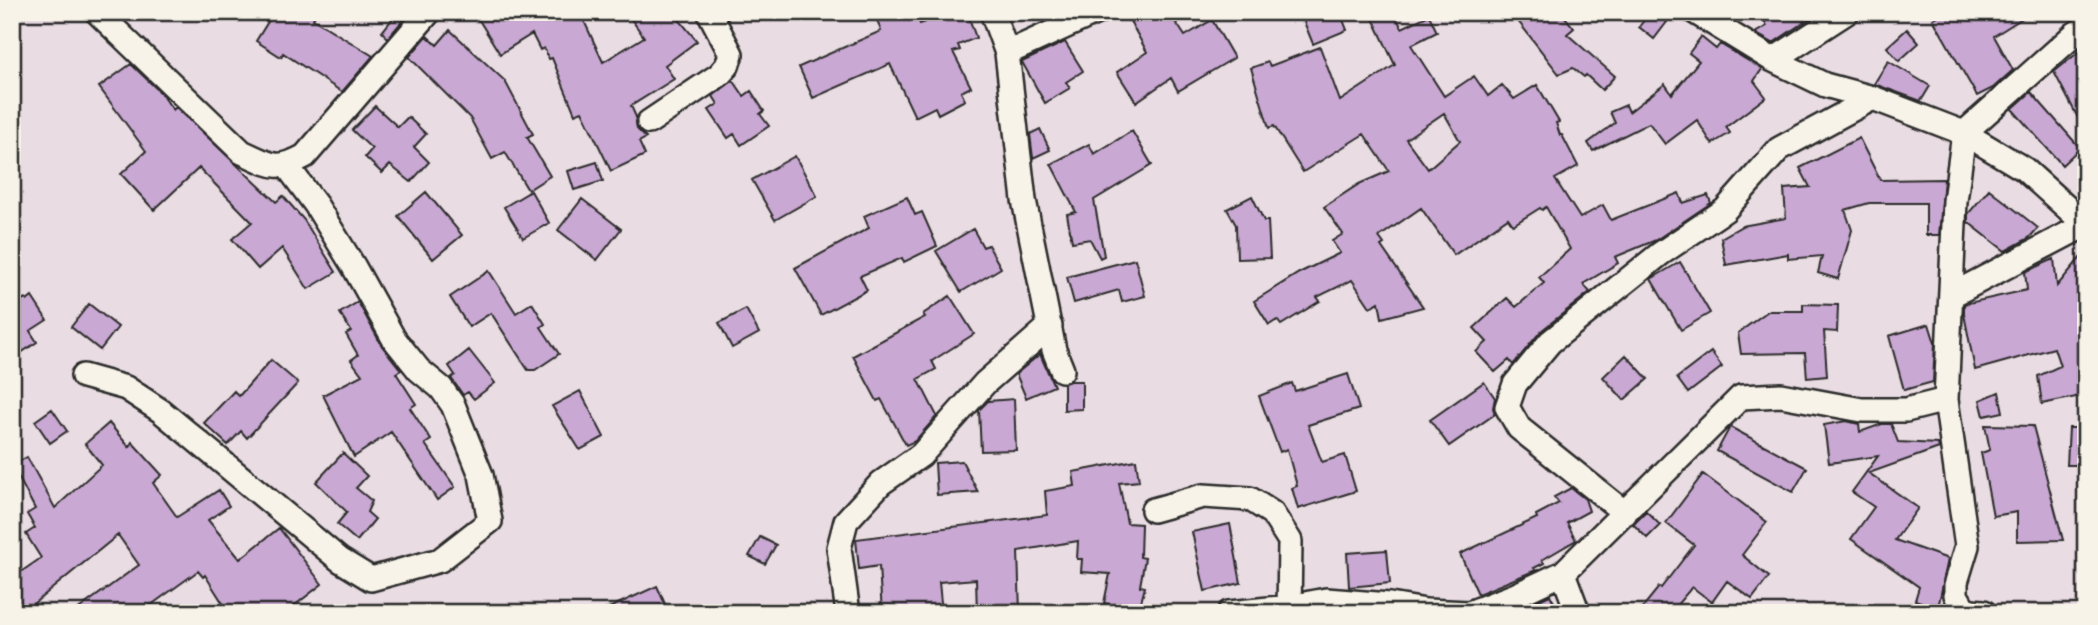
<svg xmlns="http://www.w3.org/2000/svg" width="2098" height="625" font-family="Sriracha,sans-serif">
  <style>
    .building { fill: #c9a8d3; stroke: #2b2b2b; stroke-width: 2; fill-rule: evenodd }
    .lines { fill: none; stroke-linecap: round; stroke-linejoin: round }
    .minor-casing { stroke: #2b2b2b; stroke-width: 28 }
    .minor { stroke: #f7f3e8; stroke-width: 23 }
  </style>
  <rect width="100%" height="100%" fill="#e9dce2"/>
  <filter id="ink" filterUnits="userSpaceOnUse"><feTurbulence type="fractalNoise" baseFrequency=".0143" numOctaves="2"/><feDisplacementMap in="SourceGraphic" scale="14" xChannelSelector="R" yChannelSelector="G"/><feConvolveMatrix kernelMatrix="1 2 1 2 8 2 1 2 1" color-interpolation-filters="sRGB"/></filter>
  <g filter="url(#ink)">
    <path class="building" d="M274 12H317L313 19 373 56 342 92 283 53 281 57 256 41Z
      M474 12H580L603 62 644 37 626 12H673L697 41 665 65 674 79 631 106 636 117 637 129 646 138 639 142 645 155 611 171 582 111 575 114 552 58 549 59 544 48 540 50 532 34 500 54Z
      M874 12H915L920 24 949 12H967L976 38 958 45 960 50 953 52 971 87 961 92 965 100 938 114 935 107 915 117 890 64 813 98 799 67 881 31Z
      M1125 12H1169L1185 36 1212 20 1234 58 1178 91 1171 78 1136 102 1117 72 1147 52Z
      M1300 12H1340L1347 30 1313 44Z
      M1370 12H1393L1402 28 1429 15 1437 32 1411 45 1444 96 1474 76 1488 96 1502 85 1514 99 1537 85 1559 122 1556 123 1560 135H1562L1578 166 1555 179 1580 218 1603 205 1611 220 1679 193 1683 203 1708 195 1711 203 1656 240 1615 257 1618 263 1583 284 1590 292 1541 331 1513 365 1509 360 1495 372 1476 352 1487 342 1474 328 1507 298 1516 307 1544 283 1539 277 1570 249 1546 207 1542 210 1540 208 1513 225 1508 218 1454 255 1421 208 1379 237 1384 244 1381 246 1423 307 1382 318 1379 302 1370 307 1352 280 1317 297 1320 301 1281 325 1277 320 1269 325 1254 301 1299 273 1340 253 1332 241 1343 234 1324 207 1359 184 1389 171 1364 134 1303 172 1274 126 1269 128 1251 68 1268 62 1270 66 1320 47 1340 101 1395 65ZM1444 113 1460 141 1428 169 1406 139Z
      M1511 12H1561L1574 28 1567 34 1615 76 1602 90 1586 75 1584 77 1573 68 1559 74Z
      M1650 12H1654L1667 22 1654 39 1639 27Z
      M1759 12H1819L1773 43 1755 33 1767 26Z
      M1944 12H2032L1994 36 2013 70 1993 88 1977 96 1933 19Z
      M397 13 404 19 388 38 382 32Z
      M1907 29 1919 43 1899 61 1887 47Z
      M450 30 505 81 533 134 527 137 550 176 528 190 505 152 492 159 470 118 409 57 427 36 437 45Z
      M1701 37 1716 49 1720 44 1762 69 1754 81 1766 97 1726 127 1730 133 1712 144 1697 120 1665 144 1649 123 1593 151 1588 143 1615 123 1610 112 1626 105 1629 112 1665 84 1672 94 1699 61 1689 53Z
      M1065 42 1083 71 1066 82 1070 88 1045 103 1022 62Z
      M2086 46V133L2054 72Z
      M1888 61 1930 86 1921 101 1874 84Z
      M131 64 161 93 173 110 176 107 276 202 283 196 304 220 336 272 308 289 282 248 258 269 232 239 252 222 199 168 154 210 121 174 146 151 99 87Z
      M733 80 744 96 751 91 764 111 760 114 769 126 741 145 734 134 728 138 709 110 718 104 713 96Z
      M2031 92 2080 148 2062 165 2012 109Z
      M375 106 398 127 408 117 426 134 414 147 429 162 411 182 390 165 382 173 365 157 372 149 352 130Z
      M1040 129 1050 150 1033 158 1030 134Z
      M1132 131 1152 165 1094 200 1104 256 1100 258 1090 239 1072 242 1067 214 1076 212 1051 164 1089 144 1094 154Z
      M1859 138 1880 180 1944 179 1939 235H1926V203H1869L1845 210 1852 230 1838 279 1818 273 1822 256 1788 259V254L1726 265 1721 238 1742 226 1786 218 1784 189 1810 187 1800 168Z
      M795 156 817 196 775 220 752 180Z
      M597 162 603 181 574 190 568 171Z
      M1989 189 2038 228 2029 238 2005 251 1968 222V214Z
      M531 191 549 223 523 238 504 207Z
      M426 192 462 235 433 259 398 216Z
      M1252 196 1264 221H1268L1270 258 1237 259 1236 225 1227 209Z
      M907 197 915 215 922 212 937 246 904 262 902 258 860 276 867 290 821 315 795 268 869 228 864 216Z
      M582 199 621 229 597 260 558 230Z
      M973 229 983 247 988 245 1001 268 961 292 936 251Z
      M2086 251V395L2042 404 2038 376 2060 366 2054 348 1975 370 1964 314V304L2027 290 2025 272 2054 259 2057 286Z
      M1135 259 1145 296 1122 302 1119 290 1074 303 1067 277Z
      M1680 262 1710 313 1681 330 1651 279Z
      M489 271 516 313 532 303 545 324 541 327 559 354 535 370H528L491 313 469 327 450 297Z
      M950 296 974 334 932 361 936 369 918 379 937 416 915 441 906 445 881 399 877 401 853 356 925 317 923 314Z
      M32 297 47 320 30 331 37 342 12 359V303L14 305 25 298 27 301Z
      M358 302 382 346 401 370 396 373 416 404 410 408 431 440 425 444 455 487 437 500 391 432 354 457 323 395 362 375 351 360 358 355 346 334 351 331 340 313Z
      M89 304 118 327 100 350 71 327Z
      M1803 304 1838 305 1837 332 1824 331 1827 376 1807 378 1805 353 1741 354 1738 333 1768 311H1803Z
      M746 309 759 333 732 348 719 323Z
      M1929 324 1935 343 1933 382 1904 390 1889 336Z
      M469 350 495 383 474 399 468 392 463 395 451 378 455 375 449 366Z
      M1711 352 1722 367 1688 393 1677 378Z
      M1040 354 1054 386 1026 398 1016 374Z
      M1626 355 1648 379 1624 400 1603 377Z
      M271 360 298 383 247 438 241 431 228 445 204 423 234 391 239 396Z
      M1348 374 1359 409 1308 425 1322 462 1345 455 1356 491 1298 509 1292 488 1297 486 1287 449 1280 452 1259 396 1292 383 1295 391Z
      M1070 381H1082V409L1064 410V383Z
      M1484 382 1495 398 1493 408 1495 414 1449 446 1430 420Z
      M580 391 604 437 580 450 552 406Z
      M1999 392 2003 412 1984 416 1980 400Z
      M1014 399 1016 450 981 451 979 410 988 401Z
      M52 409 67 431 50 443 35 421Z
      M1846 421 1859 424 1860 432 1882 424H1891L1898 442 1938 444 1939 448 1869 473 1918 508 1895 540 1948 559 1938 608 1915 600 1919 587 1851 539 1874 507 1852 492 1878 456 1829 463 1824 425Z
      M109 423 129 447 132 442 162 475 153 483 177 517 219 490 229 506 208 520 240 559 279 528 322 584 285 613H229L205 575 203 577 198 571 140 613H73L139 565 118 535 22 613H12V578L41 558 26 534 35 528 27 514 35 509 12 465 27 457 55 508 102 465 85 444Z
      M1985 425 2033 426 2063 540 2017 541V512L1993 516 1981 453 1990 450Z
      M1730 427 1807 468 1793 492 1717 451Z
      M2069 428H2086V465H2067Z
      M343 453 367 476 356 488 372 501 367 512 375 519 357 541 337 524 347 512 316 482Z
      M1136 460 1139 481 1119 483 1127 523 1141 524 1140 557 1145 558 1140 586 1145 587 1140 606 1126 603 1125 608 1104 603 1110 574 1081 572 1082 559H1077L1078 541 1018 551 1020 613H977L976 579 939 582 942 613H882L879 566 859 569 856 539 1047 515 1045 491 1075 486 1073 472Z
      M962 461 978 492 937 495 935 463Z
      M1703 474 1767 522 1742 555 1769 577 1752 599 1727 581 1712 602 1692 587 1670 613H1638L1659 587 1661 588 1694 545 1666 523Z
      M1571 488 1585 499 1589 511 1567 523 1576 540 1542 560 1544 563 1534 568 1536 570 1478 594 1460 554 1537 518 1536 515 1559 503 1554 497Z
      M1646 511 1660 525 1647 538 1633 524Z
      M1230 524 1241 583 1205 591 1192 532Z
      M760 537 776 545 765 564 749 556Z
      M1387 550 1390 583 1349 587 1347 553Z
      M657 586 669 613H598Z
      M1550 595 1560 613H1509L1522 608Z"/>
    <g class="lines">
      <g class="minor-casing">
        <path id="minor" d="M97 12 242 152C271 165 276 172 305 156L429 12
          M992 12 1007 53 1024 200 1054 350 1062 370
          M1695 12 1773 60 1825 85 1873 98 1964 133 2024 169 2086 225
          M1007 53 1097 12
          M1773 60 1847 12
          M649 122 719 75 727 66 731 54 709 12
          M1952 295 2085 225
          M83 376 126 388 161 411 340 560 371 579 440 560 490 521 481 475 453 405 441 388 419 370 394 339 354 267 316 205 287 166
          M1153 510 1203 496 1250 499 1272 513 1290 541 1289 613
          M1625 513 1519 428 1507 407 1515 384 1550 342 1660 254 1725 210 1779 149 1873 98
          M1563 573 1578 613
          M1984 612 1971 611 1963 607 1956 595V582L1967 546 1946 400 1955 201 1964 133 2075 34 2086 27
          M848 613 839 548 846 521 881 483 921 455 985 383 1050 326
          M1229 613 1289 607 1326 600 1390 605 1426 611 1469 613 1516 595 1563 573 1741 397 1781 395 1862 410H1906L1946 400"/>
      </g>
      <use href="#minor" class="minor"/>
    </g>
  </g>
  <rect width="2098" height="625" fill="none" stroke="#f7f3e8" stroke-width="42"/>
  <rect x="21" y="21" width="2056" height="583" fill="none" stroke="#2b2b2b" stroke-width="2.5" filter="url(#ink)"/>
</svg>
